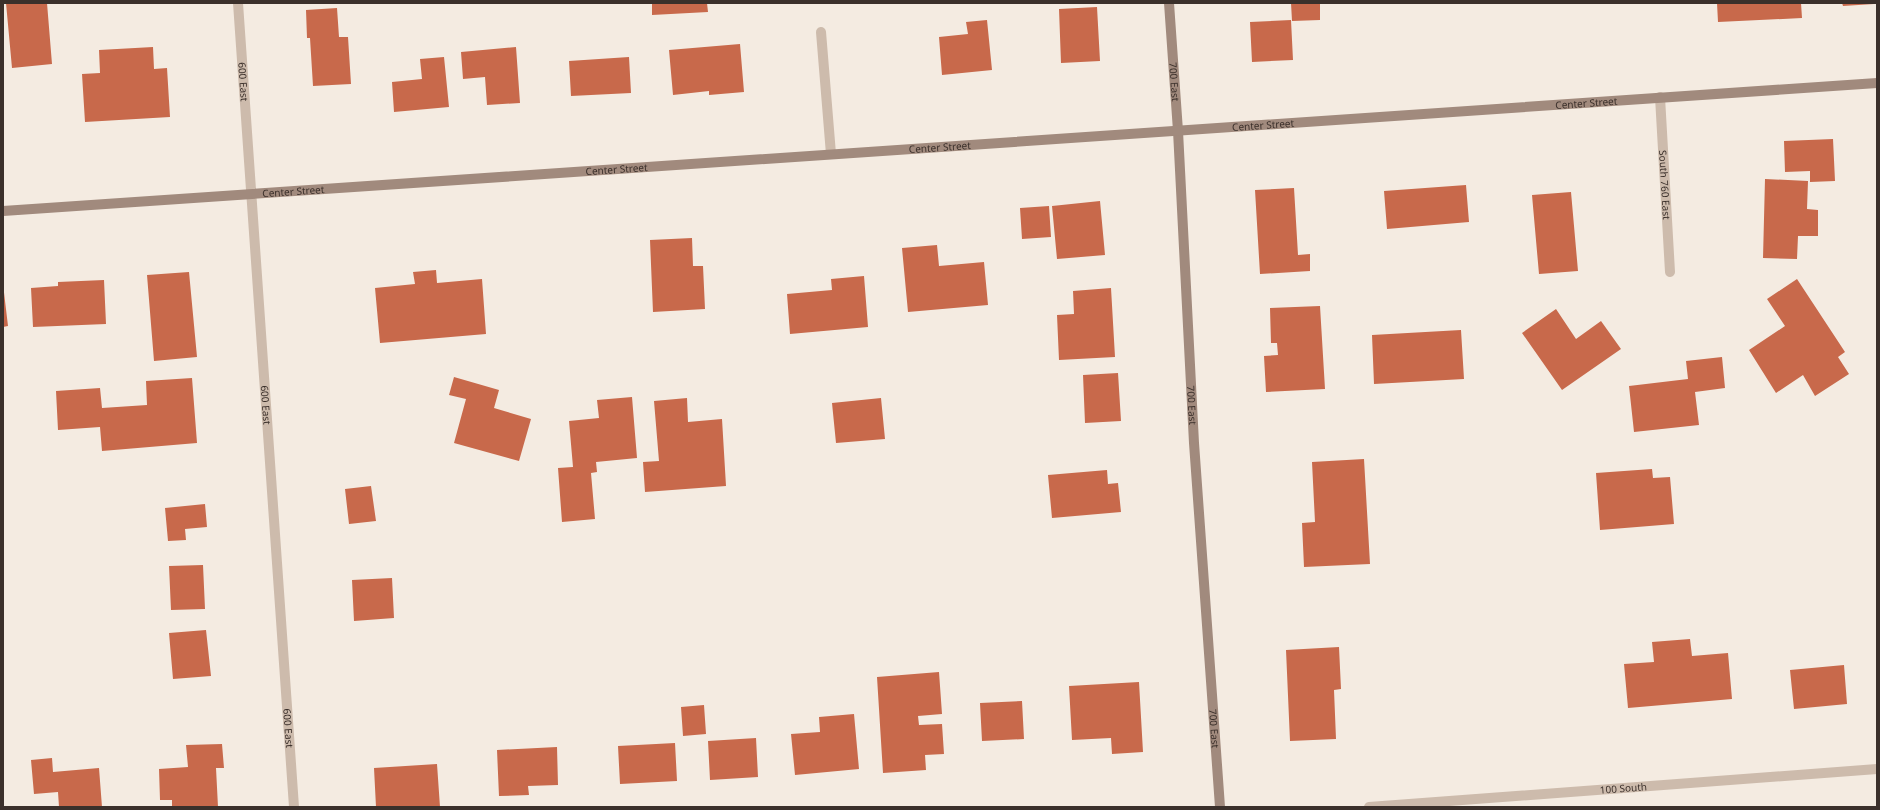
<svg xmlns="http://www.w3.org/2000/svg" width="1880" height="810" font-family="'Noto Sans',sans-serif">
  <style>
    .building { fill: #c8694b }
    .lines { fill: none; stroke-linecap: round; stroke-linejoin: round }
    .street { stroke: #cdbbac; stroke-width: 10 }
    .secondary { stroke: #a18a7d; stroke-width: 10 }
    .labels { text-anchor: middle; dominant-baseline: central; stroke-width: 3; stroke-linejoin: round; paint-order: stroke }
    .street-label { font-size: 10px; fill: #3b302b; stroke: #fbf5ee }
  </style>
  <rect width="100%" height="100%" fill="#f4ebe1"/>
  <path class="building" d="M6 3H47L52 64 12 68Z
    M652 3H707L708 12 652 15Z
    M1291 3H1320V20L1292 21Z
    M1717 3H1801L1802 18 1718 22Z
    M1842 3H1874V4L1843 6Z
    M1097 7 1100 61 1061 63 1059 9Z
    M337 8 339 37H348L351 84 313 86 310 38H307L306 10Z
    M987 20 992 70 942 75 939 37 968 34 966 22Z
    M1291 20 1293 60 1252 62 1250 22Z
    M740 44 744 92 709 95V91L673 95 669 50Z
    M153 47 154 69 167 68 170 117 85 122 82 74 100 73 99 50Z
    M516 47 520 103 487 105 485 77 463 79 461 52Z
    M444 57 449 107 394 112 392 82 422 79 420 59Z
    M629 57 631 93 571 96 569 61Z
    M1833 139 1835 181 1810 182V171L1785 172 1784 141Z
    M1765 179 1808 181 1807 209 1818 210V236H1798L1797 259 1763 258Z
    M1466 185 1469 222 1387 229 1384 191Z
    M1294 188 1298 255 1310 254V271L1260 274 1255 190Z
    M1571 192 1578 271 1539 274 1532 195Z
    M1100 201 1105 255 1057 259 1052 206Z
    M1049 206 1051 237 1022 239 1020 208Z
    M692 238 693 266H703L705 309 653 312 650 240Z
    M937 245 939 266 984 262 988 305 908 312 902 248Z
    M436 270 437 283 482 279 486 334 380 343 375 288 415 284 413 272Z
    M189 272 197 357 154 361 147 275Z
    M864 276 868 327 790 334 787 294 832 290 831 279Z
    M1797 279 1845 352 1838 357 1849 374 1815 396 1803 375 1776 393 1749 350 1785 326 1767 299Z
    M104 280 106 324 33 327 31 288 58 286V282Z
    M3 284 8 326 3 327Z
    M1111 288 1115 357 1059 360 1057 315 1074 314 1073 291Z
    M1320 306 1325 389 1266 392 1264 356 1278 355 1277 343H1271L1270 308Z
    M1556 309 1576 339 1601 321 1621 349 1562 390 1522 333Z
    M1461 330 1464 379 1374 384 1372 335Z
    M1722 357 1725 388 1695 392 1699 425 1634 432 1629 386 1688 379 1686 361Z
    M1118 373 1121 421 1085 423 1083 375Z
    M454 377 499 390 494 408 531 419 519 461 454 443 466 399 449 395Z
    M192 378 197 443 102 451 100 427 58 430 56 391 100 388 102 408 147 405 146 381Z
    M632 397 637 458 596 462 597 472 591 473 595 519 562 522 558 468 573 467 569 421 599 418 597 400Z
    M687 398 688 422 722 419 726 486 645 492 643 462 659 461 654 401Z
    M881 398 885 439 836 443 832 403Z
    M1364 459 1370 564 1304 567 1302 523 1315 522 1312 462Z
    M1652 469 1653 478 1670 477 1674 524 1600 530 1596 473Z
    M1107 470 1108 484 1118 483 1121 512 1052 518 1048 475Z
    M371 486 376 521 349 524 345 489Z
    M205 504 207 527 185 529 186 540 168 541 165 508Z
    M203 565 205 609 171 610 169 566Z
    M392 578 394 618 354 621 352 580Z
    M206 630 211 676 173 679 169 633Z
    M1690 639 1692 656 1728 653 1732 699 1628 708 1624 664 1654 662 1652 642Z
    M1339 647 1341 689 1334 690 1336 739 1290 741 1286 650Z
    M1844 665 1847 704 1794 709 1790 670Z
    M939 672 942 714 918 716 919 725 942 724 944 754 925 755 926 770 883 773 877 677Z
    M1139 682 1143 752 1112 754 1111 738 1072 740 1069 686Z
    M1022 701 1024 739 982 741 980 703Z
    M704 705 706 734 683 736 681 707Z
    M854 714 859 769 795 775 791 734 820 732 819 717Z
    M756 738 758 777 710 780 708 741Z
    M675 743 677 781 620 784 618 746Z
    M222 744 224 768H216L218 807H172V800H160L159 769 188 767 186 745Z
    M557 747 558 785 528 786 529 795 499 796 497 750Z
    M52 758 53 772 99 768 102 807H59L58 792 34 794 31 760Z
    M437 764 440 807H376L374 768Z"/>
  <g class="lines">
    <g class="street">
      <path id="s1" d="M238 3 294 807"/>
      <path d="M821 32 831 154"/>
      <path id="s2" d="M1660 97 1670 272"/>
      <path id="s3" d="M1369 807 1877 769"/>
    </g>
    <g class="secondary">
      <path id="s4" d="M1169 3 1178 131 1194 443 1220 807"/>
      <path id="s5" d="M3 211 1877 83"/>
    </g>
  </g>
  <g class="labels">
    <g class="street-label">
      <text stroke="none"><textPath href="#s1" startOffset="79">600 East</textPath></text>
      <text stroke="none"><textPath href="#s4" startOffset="79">700 East</textPath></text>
      <text stroke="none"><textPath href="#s5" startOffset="1587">Center Street</textPath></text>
      <text stroke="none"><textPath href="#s5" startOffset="1263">Center Street</textPath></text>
      <text stroke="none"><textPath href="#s5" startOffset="939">Center Street</textPath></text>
      <text stroke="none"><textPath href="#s5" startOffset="615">Center Street</textPath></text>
      <text stroke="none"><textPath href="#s2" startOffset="88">South 760 East</textPath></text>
      <text stroke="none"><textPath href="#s5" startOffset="291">Center Street</textPath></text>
      <text stroke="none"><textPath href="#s1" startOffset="403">600 East</textPath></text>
      <text stroke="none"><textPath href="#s4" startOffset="403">700 East</textPath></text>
      <text stroke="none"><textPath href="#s1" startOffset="727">600 East</textPath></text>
      <text stroke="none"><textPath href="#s4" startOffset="727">700 East</textPath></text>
      <text stroke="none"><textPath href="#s3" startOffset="255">100 South</textPath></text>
    </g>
  </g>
  <rect width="1880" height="810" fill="none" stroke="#3b302b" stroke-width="8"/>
</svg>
